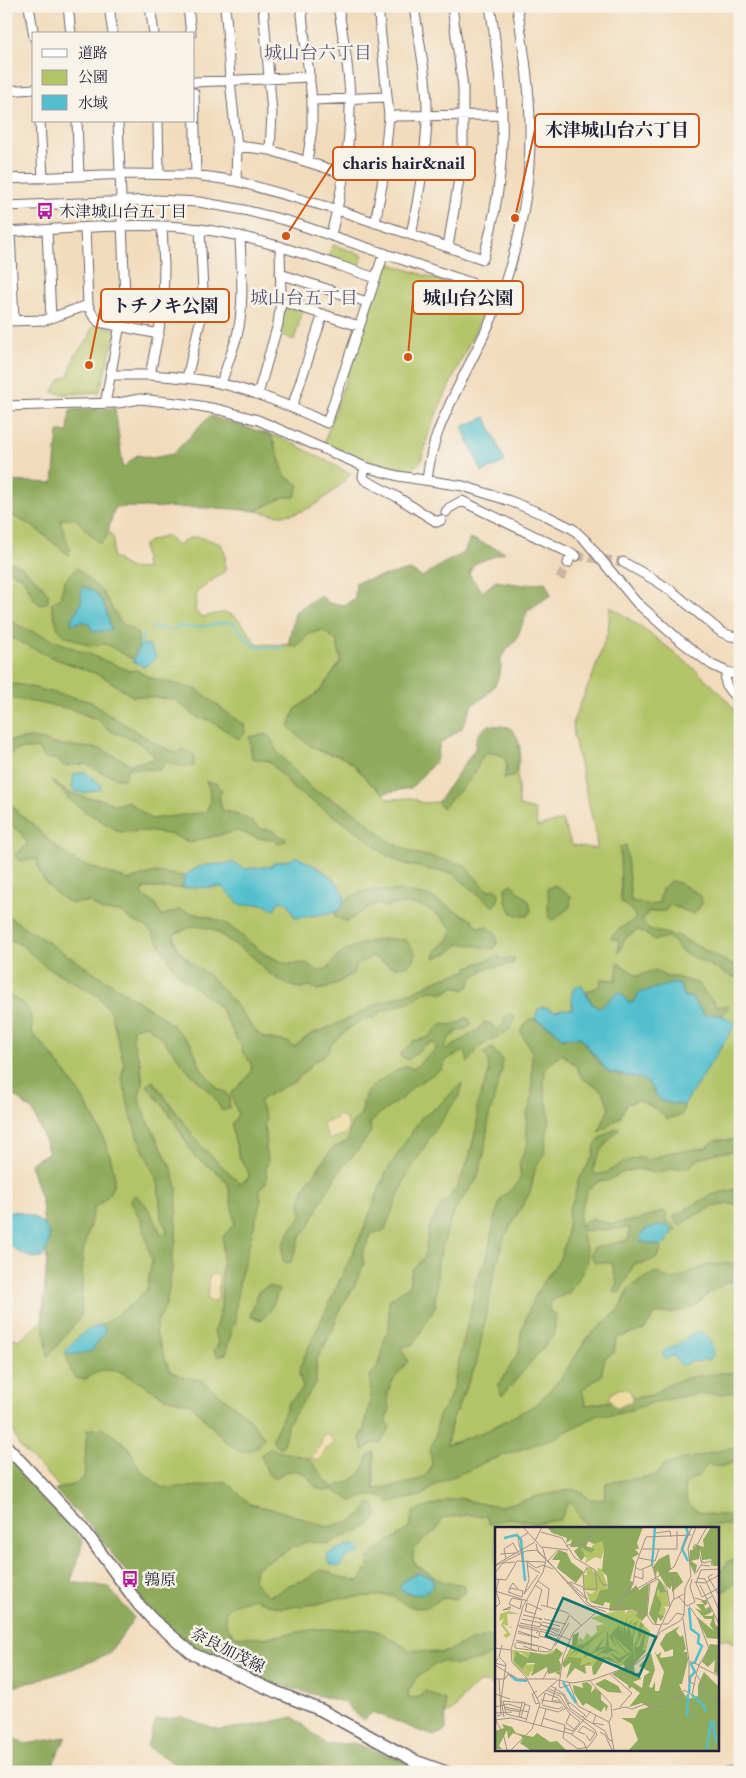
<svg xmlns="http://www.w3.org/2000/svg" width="746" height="1778" font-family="'EB Garamond','Noto Serif JP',serif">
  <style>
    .green { fill: #b3c467; stroke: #6a7351 }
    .forest { fill: #8eaa5c; stroke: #58664c }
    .sand { fill: #eeda9e; stroke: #887e6c }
    .water { fill: #53bfce; stroke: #3a7084 }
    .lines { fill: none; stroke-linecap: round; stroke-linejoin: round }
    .stream { stroke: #53bfce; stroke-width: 2 }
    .minor-tunnel { stroke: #c8b6a2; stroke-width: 9; stroke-dasharray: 9 4.5; stroke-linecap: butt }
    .minor-casing { stroke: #6b6368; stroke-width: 11 }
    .major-casing { stroke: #6b6368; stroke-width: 14 }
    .minor { stroke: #fff; stroke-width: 9 }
    .major { stroke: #fff; stroke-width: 11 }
    .labels { text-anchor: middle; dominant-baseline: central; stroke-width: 5; stroke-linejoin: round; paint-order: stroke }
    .poi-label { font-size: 16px; fill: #22223b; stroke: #f7f3e8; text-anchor: start }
    .street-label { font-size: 16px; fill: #22223b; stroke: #f7f3e8 }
    .neighbourhood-label { font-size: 18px; fill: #5d5579; stroke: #f7f3e8 }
    .inset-river { fill: none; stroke: #53bfce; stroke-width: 2.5 }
    .inset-road { fill: none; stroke: #9f9188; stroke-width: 1 }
    .view { fill: #0f766e; fill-opacity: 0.15; stroke: #0f766e; stroke-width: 2.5 }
    .inset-edge { fill: none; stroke: #22223b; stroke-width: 2.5 }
    .leader { fill: none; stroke: #d45411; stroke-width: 2 }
    .callout-dot { fill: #d45411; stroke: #f7f3e8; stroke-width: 2 }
    .callout { fill: #f7f3e8; stroke: #d45411; stroke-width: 2 }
    .callout-label { font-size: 18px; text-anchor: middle; font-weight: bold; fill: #22223b }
  </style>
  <rect width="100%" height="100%" fill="#f7f3e8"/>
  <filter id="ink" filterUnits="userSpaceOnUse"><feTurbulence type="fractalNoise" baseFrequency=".02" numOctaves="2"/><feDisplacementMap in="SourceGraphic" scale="10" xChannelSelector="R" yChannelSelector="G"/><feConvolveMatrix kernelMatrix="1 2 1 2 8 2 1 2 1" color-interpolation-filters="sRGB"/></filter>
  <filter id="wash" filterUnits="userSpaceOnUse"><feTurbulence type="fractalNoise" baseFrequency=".0096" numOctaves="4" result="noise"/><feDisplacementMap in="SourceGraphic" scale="20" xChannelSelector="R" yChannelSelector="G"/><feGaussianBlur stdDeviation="1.12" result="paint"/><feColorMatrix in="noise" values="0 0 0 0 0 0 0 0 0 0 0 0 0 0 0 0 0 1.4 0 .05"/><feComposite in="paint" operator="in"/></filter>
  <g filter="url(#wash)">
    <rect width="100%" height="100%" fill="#f2dbbc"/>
    <path class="green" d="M333 245 363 255 359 269 329 259Z
      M388 263 480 294 486 307 438 410 430 429 421 461 410 471 377 465 324 443 385 264Z
      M286 305 303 310 294 340 279 334 283 307Z
      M96 325 114 328 116 332 99 392 62 394 52 392 60 380 69 375 75 355 90 337V330Z
      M271 435 288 441 351 474C333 492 310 515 282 515 273 515 264 512 255 511L284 497 285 476Z
      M6 481 97 513 114 539 112 556 128 568 146 569 143 546 150 541 167 536 177 546C195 531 202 538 221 544L225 553V571L197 592 195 611 202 617C210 616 219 612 226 613 240 615 249 633 256 644L297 645 309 634 323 630 337 641 341 661 321 690 296 709 322 752 340 756 353 764 369 782 383 793 388 799 412 798 422 803 438 802 489 741 517 767 519 806 535 810 537 827 562 820 572 845 597 849 596 836 574 738 573 721 594 672 608 631 610 606C647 631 682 656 714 687 724 695 731 706 740 716V1646L726 1639 717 1640V1528H496V1687L487 1683H479L462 1698 456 1708 442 1716 224 1639 93 1529 53 1480 19 1446 6 1413V1336L19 1340 42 1321 47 1261 42 1202 30 1164 49 1152 33 1111 6 1089Z"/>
    <path class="forest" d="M115 408 123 468 137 455 152 458 173 454 210 416 271 435 285 476 299 485 295 497H284L255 511 220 508 115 507 106 538 100 544 75 518 60 520 70 550 69 555 31 525 6 513V481L53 483 58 432H68L70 410Z
      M470 538 505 552 474 564 469 574 482 592 496 581 523 585 545 582 551 595 528 610 516 640 501 657V669L495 685 486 696 472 705 462 728 440 744 436 761 411 788 383 793 369 782 353 764 340 756 322 752 311 746 297 735 289 726 295 710 321 690 341 661 337 641 323 630 309 634 297 646 288 645 295 612 320 595 329 603 345 605 355 598 356 582 410 570 422 577 444 563 464 553Z
      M6 560 22 567 41 584 48 594V602L40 605 34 599 22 577 6 569Z
      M77 568 102 592 121 622 138 634V646L132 659 106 644 90 646 64 635 58 629 51 604 60 598 65 580Z
      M6 617 19 626 130 671 137 670 148 677 198 690 234 718 244 724 245 733 239 739 209 720 196 717 174 699 132 696 102 676 53 658 6 635Z
      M6 683 22 685 92 702 103 711 160 746 177 753 183 749 194 755V766H181L167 762 160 770 128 768 124 780 100 772 86 764 64 766 56 759 43 758 38 748 15 750 6 760V741L30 738 44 740 53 744 101 749 130 764 156 759 150 751 133 739 115 733 105 727 98 720 71 709 11 698 6 695Z
      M489 725 509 727C525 742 521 758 513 777L504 778 507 766 504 756 488 752 479 761C478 776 453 797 442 808L438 802 475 749C475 738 479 731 489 725Z
      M267 734 272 740 277 752 313 790 340 803 359 815 390 842 414 853 463 864 487 890 497 889C501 896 498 900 494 907L452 873 426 869 405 864 387 856 357 831 293 789 284 777 268 761 252 758 249 737Z
      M50 779 67 792 87 798 101 799 116 805 128 801 151 819 206 812C212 801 211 792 206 781L218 784 222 792 219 795 222 810 243 816 261 829 271 830 287 840 278 844 274 840 258 838 238 831 202 839 191 843 173 835 146 831 120 832 85 811 69 799Z
      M6 798 19 814 34 825 48 840 76 862 129 880 155 872 184 876 183 888H144L142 895 156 904 161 916 179 910 209 917 227 924 266 955 288 964 306 963 318 971C334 967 327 968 336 958 346 948 369 940 383 939 390 938 399 940 406 940L416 954 414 960 409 965 399 967 390 966 376 958 370 957 357 965 352 974 341 981 327 988 317 990 310 986 300 988 290 986 268 973 252 956 212 929 195 926 174 934 175 943 179 951 196 967 209 975 236 1005 256 1032 265 1038 288 1042 294 1047 311 1034 333 1026 364 1011 377 1004 412 992 442 978 466 971 468 967 499 956 501 959H514V963L482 970V973C474 976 470 977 470 986L463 990 455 986 444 993 430 990 417 996V999L382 1011 375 1018C358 1017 343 1034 330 1045V1049L322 1057 312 1063 308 1069 294 1082 275 1091 259 1101 266 1118 264 1126 267 1142 265 1149 268 1160 266 1170 267 1180 260 1190 261 1200 240 1278 235 1313 236 1323 232 1327C232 1336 227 1343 227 1353L218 1357 214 1351 219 1343 214 1332 221 1308 223 1237 235 1223 228 1185 221 1175 195 1157 169 1113 147 1086 153 1081 202 1147 240 1183 249 1178 248 1170 239 1157 233 1133 232 1124 238 1114 231 1094C238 1084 254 1077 251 1064 250 1060 246 1058 244 1054 241 1049 242 1045 237 1040L220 1007 178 974 163 951 157 939 147 927 132 921 122 912 102 911 90 902 71 903 63 899 50 888 44 880 39 871 37 859 20 861 15 855 28 844 20 832 6 821Z
      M626 845 631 901 652 905 659 902 662 889 670 881 680 883 701 896 702 904 694 914 670 905 665 911 648 912 642 921 649 930 678 936 733 965H740V976L733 977 681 951 674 942 668 937 655 940 639 930C629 934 622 940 621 950L618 952 619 941 611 938C620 925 626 927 636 918L633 912 621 902 620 847Z
      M511 884 529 901 531 910 528 916H521L512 913 506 902 505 888Z
      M554 885 571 896 570 907 554 920 549 918C547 908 550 899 547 889Z
      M371 890 402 891 431 897 472 920 478 927H488L496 933 497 942 494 949 465 944 458 945 450 952 434 958 436 951 448 940 453 930C439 914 425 903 402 904 396 904 389 906 383 907L377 903C368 908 355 915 348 922L335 917 336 912C340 909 341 907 344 903 350 895 362 892 371 890Z
      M6 915 167 1020 191 1044 202 1070 213 1083 219 1090 226 1092 230 1098 229 1108 222 1111 212 1094 191 1074 162 1038 146 1025 133 1028V1042L140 1062 143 1083 139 1094 140 1105 172 1169 177 1188 176 1241 172 1255V1270L166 1305 157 1322 156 1334 170 1371 184 1377 201 1380 247 1416 264 1437C258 1448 253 1451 240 1452L224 1440 191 1404 166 1398 119 1371 101 1370 85 1379H77L71 1371 66 1354 82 1339 132 1304 147 1289 152 1261 142 1223 130 1199 135 1195C148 1203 155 1221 161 1234L168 1232 161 1218 158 1182 137 1136 128 1104 122 1076 124 1064 111 1013 98 996 45 966 23 946 6 937Z
      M618 963 638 976 654 970 667 977H676L697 983 717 1006H729L723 1015H705L690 997H684L680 985 629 1003 620 993 614 995 601 1008 592 1004 586 992 600 986 601 979 616 980Z
      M6 994C27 1005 33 1009 32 1033 65 1068 99 1116 112 1163 113 1168 115 1176 114 1182 111 1194 104 1201 94 1208L83 1252 81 1316 48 1357 43 1316 47 1261 42 1202 30 1164 49 1152 33 1111 6 1089Z
      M511 1013 515 1017C510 1037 496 1035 483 1045 476 1050 472 1055 468 1063L465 1051 451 1057 444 1062 442 1069 412 1087 405 1096 378 1115 370 1124 371 1132 358 1150 340 1170 320 1203 309 1227 300 1237 291 1262 284 1263C278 1244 290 1230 302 1216L300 1203 304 1189 311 1177 315 1174 318 1168 333 1148 348 1141C349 1135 349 1127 353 1122 355 1119 359 1118 361 1114 364 1107 362 1101 365 1095 368 1086 397 1070 406 1066L413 1069 437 1048 433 1042 425 1045 408 1060 399 1055 413 1041 427 1038 442 1024 450 1025 462 1022 464 1018H468L472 1024C467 1030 459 1029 454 1034 449 1037 447 1043 444 1048L447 1050 480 1028 484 1022 492 1024 495 1030 504 1024V1018Z
      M531 1018 553 1028 562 1038 580 1037 592 1054 608 1072 642 1079 649 1084 654 1093 669 1103 684 1105 682 1115 667 1119 662 1113 639 1100 626 1104 620 1118 599 1132 609 1108 605 1096 600 1089 582 1078 576 1066 562 1054 545 1068 544 1087 550 1122 547 1132 544 1154 536 1166 530 1192 504 1238 494 1274 477 1362 452 1420 447 1445 488 1430 537 1404 560 1379 589 1336 619 1310 630 1287 655 1272 673 1280 708 1265 740 1263V1279L726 1283 709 1293 695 1306 678 1312 655 1314 644 1330 616 1338 614 1353 605 1358 601 1376 582 1390 586 1405 653 1395C675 1375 711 1374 740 1372V1392L720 1394H694L652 1403 614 1415H598L556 1437 485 1462 476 1467 438 1483 423 1495 389 1503 382 1496H368L352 1501C345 1497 339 1492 331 1490 327 1490 323 1491 320 1489 311 1485 312 1481 306 1476 296 1466 284 1472 275 1478L268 1474 261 1455 271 1448 277 1451 309 1458 328 1483 335 1487C355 1480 362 1477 368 1456L374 1452V1489C395 1485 444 1484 429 1451L435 1438 439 1414 448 1402 454 1385 460 1355 473 1302 474 1285 487 1258 495 1218 501 1198 517 1184 521 1177 519 1164 528 1143 526 1127 527 1114 532 1098V1052L520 1031Z
      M492 1048 502 1060V1070L489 1116 484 1154 477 1179 456 1208 448 1227 438 1263 435 1306 414 1344 401 1347 408 1361C396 1377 382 1389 390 1410L386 1418 390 1428 381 1442 374 1443 363 1450 360 1439 364 1430 371 1397 370 1376C385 1359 380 1358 385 1337 386 1333 389 1330 389 1326 390 1316 387 1309 390 1299L409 1286 412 1269 424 1258 429 1229 437 1212 446 1200 457 1188 469 1158 477 1125V1105L489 1073 488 1059 484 1053Z
      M462 1083 461 1093 432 1134 406 1177 384 1231 372 1233 362 1254 364 1264 354 1287 341 1307 332 1332 316 1361V1383L288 1423 283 1446 278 1448 274 1444 273 1438 289 1402 303 1388 299 1374 300 1366 365 1226 386 1172 421 1118 437 1107Z
      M618 1128 620 1129C608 1140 597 1153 593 1170L596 1175 608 1172 623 1162 641 1157 648 1160 671 1152 705 1148 715 1140H736L740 1137V1151L715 1153 699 1159 688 1168 669 1169 655 1173 638 1169 624 1172 607 1181H599L587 1190 579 1216 580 1229 586 1248 587 1260 585 1268 569 1293 550 1301 549 1311 556 1315 554 1335 502 1396 498 1386 519 1352 521 1332 533 1300 542 1284 559 1260 565 1244 568 1225 569 1208 574 1199 578 1181 593 1156 595 1145 604 1135Z
      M740 1188V1205C719 1201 696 1213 680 1226L675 1222 674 1216 711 1195Z
      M663 1211 667 1214 665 1220 670 1222 676 1229 662 1246 658 1257 645 1263 634 1264 620 1292 616 1293 613 1290 617 1283 612 1263 595 1262 590 1255 593 1248 628 1240 630 1228 583 1231 581 1224 592 1218 609 1224 638 1220Z
      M268 1286 279 1290 270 1311 261 1320 250 1316 259 1291Z
      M102 1428 128 1446 139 1469 162 1488 202 1486 225 1481 250 1504 277 1510 327 1527 352 1521 364 1513 369 1504H373L377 1511V1518L368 1526 327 1544 309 1541 292 1548 257 1567C251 1584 255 1584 268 1595L277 1593 289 1585 305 1580 320 1570 331 1572 336 1576 359 1581 368 1568 369 1558 377 1550 409 1528 413 1512 445 1501 460 1498 478 1503 502 1506 539 1496 575 1489 591 1499 604 1500 606 1483 657 1475 663 1465 734 1447 740 1451V1467L736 1466 733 1462C723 1467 718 1468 708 1464L698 1476 685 1483C681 1518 715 1516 740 1514V1527L726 1525H705L702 1528H589C578 1518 579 1511 569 1501L560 1520 534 1523 511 1518 489 1524 486 1516 468 1515 442 1518 439 1526 436 1531 422 1540 413 1552V1560L416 1565 443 1582 465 1585 466 1592 455 1599 441 1598C425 1614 408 1609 392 1595L339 1598 317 1604 282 1608 270 1605 254 1598 232 1605 226 1611 225 1619 228 1629 235 1636 263 1638 317 1629H369L380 1632 410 1650 441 1653 449 1651 459 1645 496 1634V1653L479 1660 456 1665 441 1661 417 1677 408 1692 409 1698 419 1697 425 1691 445 1700 446 1730 434 1736 422 1732 373 1712 363 1720 343 1702 268 1682 187 1644 165 1627 142 1601 132 1579 92 1528 55 1490 75 1484 84 1478 87 1430Z
      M6 1442 50 1504 83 1541 71 1582 108 1587 134 1618 109 1654 67 1671 7 1689 6 1691Z
      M740 1559V1580C730 1584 727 1592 717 1596V1577L728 1561Z
      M182 1717 220 1730 263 1724 293 1717 327 1745 354 1743 433 1772H187L147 1746 156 1720Z
      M6 1735 26 1744 66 1737 49 1772H6Z"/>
    <path class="sand" d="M338 1115 345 1118 348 1125V1131L343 1135 329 1140 322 1124 335 1119Z
      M214 1274H217L219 1277 218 1299 212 1302 207 1300 209 1276Z
      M618 1389C629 1387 632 1391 632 1401L618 1408 613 1405 609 1398 612 1393Z
      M323 1434C328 1434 334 1439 334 1444L325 1450 323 1456 317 1461 313 1459 312 1455 321 1444Z"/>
    <path class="water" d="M486 417 505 462 482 472 462 427Z
      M83 587C104 591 107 613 111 630L93 632 89 624 85 621 71 624C72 616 77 612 80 604 83 598 80 593 83 587Z
      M146 644 150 646 156 656 153 661 144 667 133 661 140 646Z
      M85 772 100 784 101 789 84 793 75 792 72 788 74 774Z
      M295 856C314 866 338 875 345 897L341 908 336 912 297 918 294 916 288 903 279 901 274 910 263 904 241 905 222 887 183 888 184 876C189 873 194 869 199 867 209 863 221 866 231 862L246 869 272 866 273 863 293 859Z
      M674 983 680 985 684 997H690L704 1015C718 1014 726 1015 736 1024L684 1105 669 1103 660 1100 649 1084 642 1079 608 1072 580 1037 562 1038 553 1028 535 1019 538 1009 544 1007 555 1011 562 1009H572V991L576 986H582L592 1004 601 1008 614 995 620 992 629 1003 635 1001 639 993Z
      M12 1211C28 1213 52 1222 49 1242 48 1247 45 1252 43 1257 30 1262 15 1250 6 1242V1213Z
      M664 1225 669 1227 673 1233 662 1246 642 1242 639 1238 646 1229Z
      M100 1325 105 1328V1334L99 1340 92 1351 72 1355 66 1353V1349L84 1332Z
      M699 1331C709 1334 713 1346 713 1355L708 1361 703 1359 699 1362 691 1361 684 1365 678 1363 675 1356H670L667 1360 663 1355V1352C670 1347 677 1346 682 1342 690 1337 687 1333 699 1331Z
      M349 1545 359 1547 361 1551 360 1553 346 1557 340 1566 337 1567 329 1564 327 1555 333 1551Z
      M418 1573 433 1578V1586L421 1595 406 1593 401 1590 400 1586 403 1581Z"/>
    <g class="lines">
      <path class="stream" d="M151 627 173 630 180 626C194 630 216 623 232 622 242 629 248 644 255 647L284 648
        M140 646 143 633"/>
    </g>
  </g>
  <g filter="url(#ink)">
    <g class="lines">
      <path class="minor-tunnel" d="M576 556 623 562
        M560 579 568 563"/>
      <g class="minor-casing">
        <path id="minor" d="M29 6 34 37
          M68 6 71 34
          M109 6 113 34
          M150 6 154 34
          M188 6 191 34
          M225 6 227 28 230 81 237 146 236 181
          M263 6 272 113 270 150
          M301 6 312 100V128L307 162
          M194 82 310 77
          M6 91 34 89
          M194 93 196 175
          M312 100 387 97
          M389 116 502 115
          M40 121 43 178
          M77 121 79 176
          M158 121 159 174
          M237 146 270 150 345 174
          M6 179 128 174 196 175 236 181 338 210 483 259C500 202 506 142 500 82 498 57 494 31 490 6
          M6 206 156 200 199 202 244 210 288 221 501 293
          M375 223 382 185 389 116 378 6
          M162 227 164 266 163 309 150 375C174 377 199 378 223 384 259 393 293 407 327 423L384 253
          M85 228 88 305
          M47 230 51 318
          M6 232C70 229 136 221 200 229 261 237 318 259 376 278
          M10 232 14 321
          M331 235C342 190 351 145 350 98 349 67 343 36 338 6
          M411 235C419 196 426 157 427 117 428 80 419 43 414 6
          M448 247 463 154V87L452 6
          M280 274 367 302
          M281 301 359 326
          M6 321 45 320 88 305 92 314 99 322 159 334
          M111 375H150
          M187 378 202 313 203 291 200 229
          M221 384C226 368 232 352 237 336 245 304 241 268 240 236
          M258 394 278 324 281 301 280 246
          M105 404 125 298 118 121
          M6 406 118 403 140 399 194 405 221 410 258 420 365 467 398 476 463 486 510 501 547 516 573 529 586 541 636 602 678 639 712 665 727 672 740 675
          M292 407 323 314
          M365 467 363 477 365 480 397 497 437 522 441 520
          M427 480C429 464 432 447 438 432 453 392 476 355 493 315 517 256 531 191 530 127 530 86 523 46 517 6
          M446 512 449 508 462 501 576 556
          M623 562 655 580 673 592 721 632 731 636 740 637
          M568 563 572 553
          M727 672C722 686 730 691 740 701
          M726 1772 740 1770"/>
      </g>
      <g class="major-casing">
        <path id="major" d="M6 1446 81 1526 139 1605 153 1620 193 1654 276 1692 321 1710 415 1761 446 1772"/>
      </g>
      <use href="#minor" class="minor"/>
      <use href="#major" class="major"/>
    </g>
  </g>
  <defs>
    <g id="bus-bare" transform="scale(1.35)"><path d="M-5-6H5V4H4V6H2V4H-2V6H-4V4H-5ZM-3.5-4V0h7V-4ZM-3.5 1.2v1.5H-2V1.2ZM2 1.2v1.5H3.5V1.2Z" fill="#b5179e" stroke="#f7f3e8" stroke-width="2.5" paint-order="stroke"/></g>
  </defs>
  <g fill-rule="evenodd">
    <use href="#bus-bare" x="45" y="211"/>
    <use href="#bus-bare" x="130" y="1579"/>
  </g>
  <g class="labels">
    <g class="poi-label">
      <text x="59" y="211">木津城山台五丁目</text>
      <text x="144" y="1579">鶉原</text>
    </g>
    <g class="street-label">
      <text transform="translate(228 1650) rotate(27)">奈良加茂線</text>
    </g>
    <g class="neighbourhood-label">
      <text x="318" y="52">城山台六丁目</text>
      <text x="304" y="297">城山台五丁目</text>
    </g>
  </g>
  <g transform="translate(495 1527)">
    <rect width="224" height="224" fill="#f2dbbc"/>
    <path d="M103 13 107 14 109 23 106 32 100 30 89 37 92 32 85 22 91 21 96 26 97 19ZM95 40 101 47 103 41 107 42 113 62 105 63 101 73 95 75 91 64 96 67 100 64 89 63 88 48H92L91 41ZM164 61 167 66 172 65 174 79 168 80 171 82 169 89 164 87 167 76 162 70ZM134 82 143 85 146 96 155 104 151 124 140 135 120 140 121 136 112 132 104 139H85L74 132 69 134 85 110 88 113 92 106 96 110 102 105 101 99 109 97 96 91 124 83H130V87ZM14 84 24 87H12L13 99 17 100V101L8 97 16 108 11 111 8 108 12 106 6 98 9 92 4 94 5 87ZM60 122 58 126 50 128 35 125 33 131 25 125 21 128 24 138 41 137 33 150 19 138 17 123 52 127Z" fill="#b3c467"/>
    <path d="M52 0H148L142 16 144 22H140L144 27 137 31 140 35 135 54 138 55 136 63 141 58 144 63 154 56 152 88 146 95 149 98 144 107 151 99 140 120H144L151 101 148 123 151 124 139 138 140 147 143 145 146 152 138 155 147 161 149 149 155 145 144 139 156 126 160 143 154 160 157 161 160 154V164H164L169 145 159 124 162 128 166 125 165 131 178 129V122L170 125 165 117 171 107 185 99 181 104 185 110 188 108 191 122 188 125H192L193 133 187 157H184L187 164 193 172 203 169V158L209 145 224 160V223H134L143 213 137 197 126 191H140L144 183 154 180 147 176 134 180 145 166 137 160 134 162 133 158 117 147 130 140 128 136 138 124 124 136 116 127 107 126 100 130 101 133 98 131 112 120 88 131 94 118 85 127 95 116 91 127 98 125 110 109 104 121 111 119 112 105 106 111 113 104 114 120 127 128 118 124 111 126 117 127 124 131 132 127 121 115 118 109 132 126 136 125 117 108 122 122 114 109 124 98 126 104 127 94 128 106 130 96 134 88 130 101 132 105 134 96 138 92 134 100 137 110 140 98 137 97 143 93 138 110V123L139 124V131H140L139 119 143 111V103L146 93 141 89 143 85 137 82 114 84 115 76 110 75 108 79 95 75 101 73 105 63 113 62 112 49 107 44 109 23 107 14 99 17 93 14 91 19 100 22 96 26 86 21 90 29 86 34 79 24 84 20H75L77 12 71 16 72 11 57 6ZM216 0H224V39H218L216 32 207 33 205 22 204 32 196 34 202 38 200 48 194 35 195 23H198V18L201 21 199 17 209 20 208 13ZM64 23 72 26 76 35 89 45 81 56 62 41 65 33H57ZM174 27 176 42 173 45H182L188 55 177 65V58L175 62 171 59 162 43 161 50 158 40 164 32ZM164 52 172 65 166 66 163 62 162 69 167 76 164 87 169 89 166 94 163 90 161 98 154 87ZM211 73 213 76 209 79 211 82 215 79 217 85 209 89H217L219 86 220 97 224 101 223 112 212 111 201 89 219 104 215 98 217 92H210L200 81 207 84 201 77H209L206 74ZM111 102 78 130 86 120 74 130 87 131 85 139 95 135 96 137 90 138 91 147 80 141 71 152 76 135 69 141 67 137 77 118 78 108 84 105 82 118 76 123 70 134 83 118 89 117ZM215 117 224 118V148L219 145 220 133 213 140 207 135ZM61 121 68 126 64 133 66 138 65 148 60 146 65 144 53 147 52 140 36 149 40 136H32L27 142 18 133 21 129 20 124 33 131 35 125 50 128 58 126ZM104 130H115L123 137 110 132 101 147 98 148 97 140ZM110 152 123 159 127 166 113 165 100 157ZM92 155 97 159 96 166 100 161 106 166V173L113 179 111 185 110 179 106 185 91 176 88 179 79 166 78 158 88 161 87 156ZM7 197 17 200 21 206 38 210 42 206 55 215 62 214 71 223H35L25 216 28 212 26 209 18 206 13 212 12 203 4 219 7 222H0V204L9 201Z" fill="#8eaa5c"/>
    <path class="inset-river" d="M191 0 193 6 187 22 193 34M9 11 22 8 26 13 30 54M157 38 160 0M194 81 196 102 204 108 203 116 207 119 200 135 196 137 200 145 195 150 194 166M15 148 21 153 32 154M68 155 81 176M197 168 209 179 211 185M192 189 193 167M218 194 221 215M212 223 216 194"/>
    <path class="inset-road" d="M46 5 67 11 80 31 100 43M161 6 175 4 176 10M151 10 196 8M40 14 47 0M41 17 43 25 50 32M71 19 79 16 91 18 98 3M47 20 73 23M147 22H182V4M5 27 21 26M144 31 160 34 164 22M11 32 9 22 18 16 24 27M206 33 209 36 216 34 217 39M28 34 23 12 33 6M31 34 41 41 48 38 58 42M53 34 92 78 111 85M32 35 34 53 29 67 43 48M52 35 63 23M157 37 161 52M207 37 202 18 212 0M0 38 40 15M32 38 45 46M0 39 31 24 42 23 85 68 93 72M140 40 145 43 157 38M224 42 206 43 201 56 207 70 224 61M100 43 108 58H116M0 46 8 36 20 35M201 46 206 38 215 39M218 47 213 50 224 68M177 48 179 72M139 49 148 52V43M202 51 210 52 224 83M0 52 11 53 22 34 50 35M43 54 54 62 52 80M199 55 210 56 224 48M72 56 76 55 88 60 92 75 97 79 121 83 138 57 141 37 151 10M75 56 91 70M205 58 224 97M89 60 88 48 92 40M16 61 28 64 27 70 13 65ZM14 62 18 56 23 62M89 62H102L100 43M0 64 33 74M130 69 179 40 197 0M183 69 192 79 200 75 195 60 197 52M17 71 27 73 25 82 14 77ZM200 71 210 74 217 69M32 78 30 84 41 87M46 78 71 85 86 98M15 79V82L8 83 15 80M31 79 32 76 47 83M194 79 203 92 214 122 204 138M0 81 5 76 1 64 4 52M121 83 137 82 152 88 158 97 167 98M28 88 47 92 44 93M152 88 155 56 163 52 172 62 175 80M188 91 194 134 204 138 201 147 209 159 206 164 224 176M49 92 71 97M47 95 65 99M25 96 45 100 46 96 27 92M168 97H173L182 86 189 88M23 98 55 104 75 113M24 100 44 104 41 106M64 105 46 98 65 103M23 106 44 111 23 104M160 112 178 73 189 67M61 113 44 109 45 104 62 109M21 115 43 119 21 113M20 116V121L42 124 28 119M7 118 4 130 11 137 6 173 9 190M60 119 74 96M0 121 16 123M36 122 37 97 47 63 40 58M16 123 17 135 31 150 45 177 37 202 16 223M16 123 28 79 48 45 51 33 48 22 28 0M56 123 44 119 43 124 52 125 55 124 57 122 74 89M3 131 0 136 11 139M194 135V155L200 157M0 138 23 152H62M204 139 224 149M115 147 137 166 125 180M0 152H10L13 147 16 150M48 152 58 134M74 156 83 179 114 195 117 189 116 177 95 154M74 158 65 161 64 158 68 130 78 106 104 83M56 159 69 167 74 176M61 160 57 174H65M54 162 68 168 75 181 90 192M42 164 37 167 41 177 44 176M0 167 15 172M42 171 63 153 77 156 97 153 141 137 155 124 165 105 185 94 189 88 190 61 196 49 193 21 201 0M46 173 66 176M29 177 35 179 31 194M47 177 50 166 63 171 75 187 71 196 79 202M72 177 75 176 90 188 88 190M47 178 63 182 68 180M0 180 13 177 26 181M9 180 34 185M44 180 63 185 71 181M10 182 25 185M118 183 130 180 137 182 150 177 156 180 169 179 179 170H185L189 163 197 168 201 149M1 186 17 185M101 188 98 196 109 198M2 189 6 188 4 152M24 190 27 176 8 174 11 187 32 192M26 190 30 176 26 175M48 191 70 198 68 211 83 222 93 220 102 208 100 203 73 182 65 169 51 163M0 192 8 206 12 223M90 192 110 204 114 213 118 214M0 193 16 191 39 197M114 195 119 223M39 197 77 207 96 184M46 199 51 182M88 199 100 206 95 214 91 208M88 199 83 205 90 207M70 201 78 204 85 195 75 187M105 205 110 208 117 223M76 207 89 216 92 223"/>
    <path class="view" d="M68 71 161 110 144 149 51 109Z"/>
    <rect width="224" height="224" class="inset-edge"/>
  </g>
  <path class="leader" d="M515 218L535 130M286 236L333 163M408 357L413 298M89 365L101 306"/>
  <g class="callout-dot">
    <circle cx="515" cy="218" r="5"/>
    <circle cx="286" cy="236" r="5"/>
    <circle cx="408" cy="357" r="5"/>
    <circle cx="89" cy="365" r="5"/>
  </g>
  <g class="callout">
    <rect x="535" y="114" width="164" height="33" rx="5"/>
    <rect x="333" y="147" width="142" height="33" rx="5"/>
    <rect x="413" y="281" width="110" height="33" rx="5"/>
    <rect x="101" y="289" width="128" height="33" rx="5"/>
  </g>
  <g class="callout-label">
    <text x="617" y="136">木津城山台六丁目</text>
    <text x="404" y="169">charis hair&amp;nail</text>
    <text x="468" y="304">城山台公園</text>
    <text x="165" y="312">トチノキ公園</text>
  </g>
  <rect width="746" height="1778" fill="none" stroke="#f7f3e8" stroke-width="25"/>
  <rect x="32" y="32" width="162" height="90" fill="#f7f3e8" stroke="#a29fa3"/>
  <rect x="42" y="49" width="25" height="8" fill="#ffffff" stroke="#a29fa3"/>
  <text x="78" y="58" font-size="15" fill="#22223b">道路</text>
  <rect x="42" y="70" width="25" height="15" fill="#b3c467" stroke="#a29fa3"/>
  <text x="78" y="82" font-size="15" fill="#22223b">公園</text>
  <rect x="42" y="95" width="25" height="15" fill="#53bfce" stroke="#a29fa3"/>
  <text x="78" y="108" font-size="15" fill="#22223b">水域</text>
</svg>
